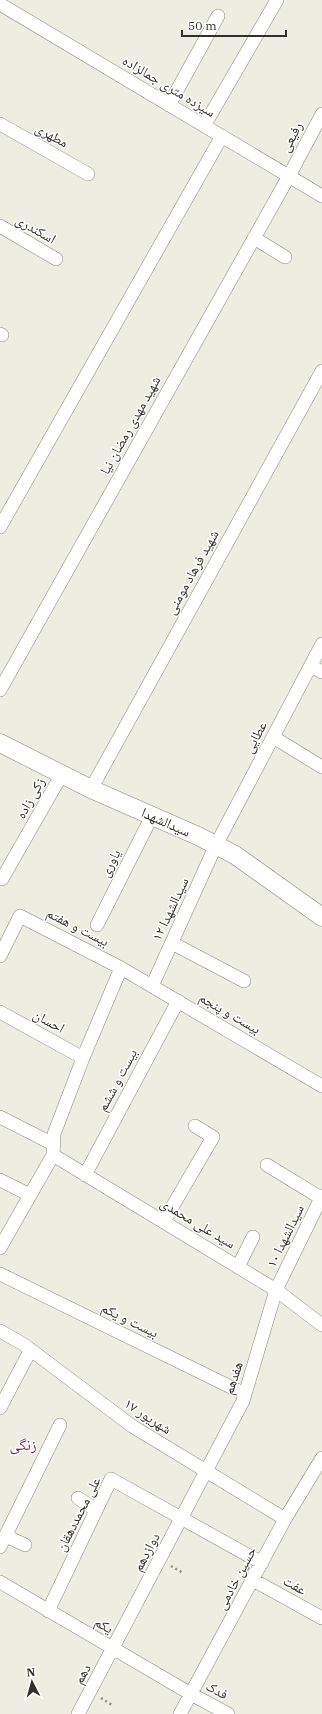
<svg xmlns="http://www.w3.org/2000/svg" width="322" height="1714" font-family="'IBM Plex Serif','Noto Naskh Arabic',serif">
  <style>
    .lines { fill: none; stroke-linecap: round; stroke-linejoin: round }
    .street-casing { stroke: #89897e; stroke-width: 14 }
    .secondary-casing { stroke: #89897e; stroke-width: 19 }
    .path { stroke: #8e8e86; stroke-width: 2.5; stroke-dasharray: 2 3; stroke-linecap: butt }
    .street { stroke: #fff; stroke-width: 13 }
    .secondary { stroke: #fff; stroke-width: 18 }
    .labels { text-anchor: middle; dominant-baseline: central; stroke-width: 3; stroke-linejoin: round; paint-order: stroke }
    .street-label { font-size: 14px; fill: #31312c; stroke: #fff }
    .neighbourhood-label { font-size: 15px; fill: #6a2e55; stroke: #fff }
  </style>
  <rect width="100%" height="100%" fill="#edede1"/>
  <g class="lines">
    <g class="street-casing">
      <path id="street" d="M0 4 322 196
        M169 105 218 16
        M0 124 88 174
        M204 126 277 0
        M0 226 56 259
        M254 238 285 257
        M0 334 2 335
        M0 527 222 136
        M311 666 322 672
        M0 690 289 176 322 114
        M273 737 322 767
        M91 789 322 371
        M2 879 62 774
        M97 925 152 816
        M172 943 244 981
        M0 956 20 916 121 968 322 1086
        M152 986 216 845 322 644
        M0 1012 83 1058
        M0 1117 53 1144
        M53 1155 276 1290 322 1325
        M267 1165 321 1198
        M85 1175 178 1001
        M0 1180 30 1195
        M164 1221 213 1137 195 1126
        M0 1248 53 1155 54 1134 83 1058 121 968
        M238 1267 253 1237
        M0 1274 245 1394
        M0 1331 23 1344 132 1426 285 1519
        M0 1408 30 1351
        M78 1498 96 1510
        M6 1536 25 1545
        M0 1547 60 1425
        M253 1580 322 1618
        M0 1582 191 1694 228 1714
        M48 1611 111 1479 262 1563
        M78 1714 243 1401 276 1290 322 1196
        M180 1714 285 1519 322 1458"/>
    </g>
    <g class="secondary-casing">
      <path id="secondary" d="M0 743 91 789 198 836 235 855 322 917"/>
    </g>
    <path class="path" d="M171 1566 183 1573
      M101 1698 112 1705"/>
    <use href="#street" class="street"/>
    <use href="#secondary" class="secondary"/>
  </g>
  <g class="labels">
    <g class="street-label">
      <text transform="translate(169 86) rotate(31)">سیزده متری جمالزاده</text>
      <text transform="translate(52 135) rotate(29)">مطهری</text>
      <text transform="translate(291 137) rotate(-62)">رفیعی</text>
      <text transform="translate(36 229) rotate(30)">اسکندری</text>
      <text transform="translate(130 425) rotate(-61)">شهید مهدی رمضان نیا</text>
      <text transform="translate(192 572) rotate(-61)">شهید فرهاد مومنی</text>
      <text transform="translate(255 737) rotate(-62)">عطایی</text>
      <text transform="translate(30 798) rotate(-61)">زکی زاده</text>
      <text transform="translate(166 822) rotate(24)">سیدالشهدا</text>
      <text transform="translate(110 863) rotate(-63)">یاوری</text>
      <text transform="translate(170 909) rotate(-65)">سیدالشهدا ۱۲</text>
      <text transform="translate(78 927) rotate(27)">بیست و هفتم</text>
      <text transform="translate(230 1013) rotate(30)">بیست و پنجم</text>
      <text transform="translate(49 1021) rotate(29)">احسان</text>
      <text transform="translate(117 1080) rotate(-62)">بیست و ششم</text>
      <text transform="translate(198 1223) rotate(31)">سید علی محمدی</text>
      <text transform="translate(285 1236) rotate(-64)">سیدالشهدا ۱۰</text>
      <text transform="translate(130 1320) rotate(26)">بیست و یکم</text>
      <text transform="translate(233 1378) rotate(-72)">هفدهم</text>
      <text transform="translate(148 1416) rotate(33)">۱۷ شهریور</text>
      <text transform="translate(78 1514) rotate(-63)">علی محمددهقان</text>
      <text transform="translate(146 1552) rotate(-62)">دوازدهم</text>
      <text transform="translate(236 1578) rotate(-62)">حسین خادمی</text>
      <text transform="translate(295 1585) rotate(29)">عفت</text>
      <text transform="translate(104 1625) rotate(30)">یکم</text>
      <text transform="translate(82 1674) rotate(-61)">دهم</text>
      <text transform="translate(217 1690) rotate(28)">فدک</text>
    </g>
    <g class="neighbourhood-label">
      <text x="23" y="1444">زنگی</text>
    </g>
  </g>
  <g transform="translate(32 1682) rotate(354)" stroke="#ffffff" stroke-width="3" paint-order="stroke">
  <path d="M0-3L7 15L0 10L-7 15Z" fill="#31312c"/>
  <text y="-6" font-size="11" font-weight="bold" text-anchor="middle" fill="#31312c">N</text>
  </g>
  <path d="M182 30v6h104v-6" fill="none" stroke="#31312c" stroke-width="2"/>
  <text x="188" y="30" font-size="12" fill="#31312c" stroke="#ffffff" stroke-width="3" paint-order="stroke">50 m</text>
</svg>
